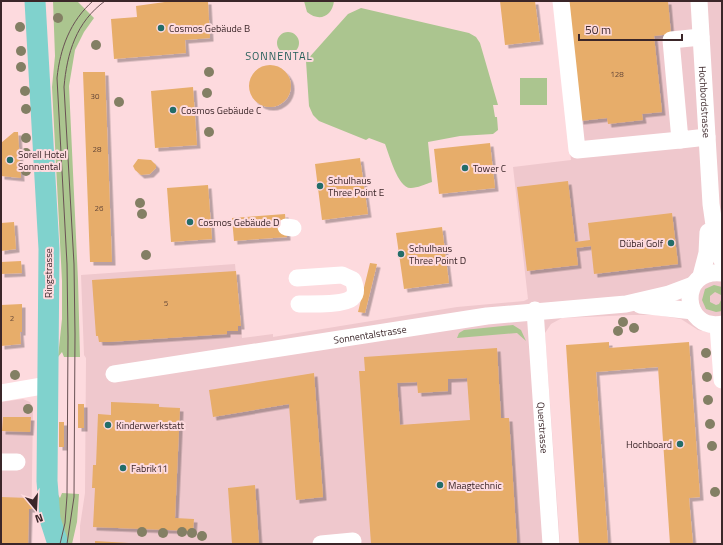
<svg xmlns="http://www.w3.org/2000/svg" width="723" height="545" font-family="'Titillium Web',sans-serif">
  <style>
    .built { fill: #efc8cd }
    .green { fill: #abc58f; fill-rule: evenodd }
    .building { fill: #e7ad6a; fill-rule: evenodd; filter: url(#shadow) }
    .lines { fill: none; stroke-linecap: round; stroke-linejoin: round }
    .minor { stroke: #fff; stroke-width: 17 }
    .major { stroke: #80d2cd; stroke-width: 21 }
    .tram { stroke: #695154; stroke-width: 1 }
    .tree { fill: #837f64 }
    .poi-dot { fill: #236d69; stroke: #fddade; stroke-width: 1.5 }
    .labels { text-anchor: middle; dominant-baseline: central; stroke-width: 4; stroke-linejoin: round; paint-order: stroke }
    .number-label { font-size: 8px; fill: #664839 }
    .poi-label { font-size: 10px; fill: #3b2629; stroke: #fddade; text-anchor: start }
    .street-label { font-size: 10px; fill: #3b2629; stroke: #fddade }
    .neighbourhood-label { font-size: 11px; letter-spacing: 1px; fill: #225c58; stroke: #fddade }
  </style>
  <defs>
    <filter id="shadow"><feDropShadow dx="3.5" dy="3.5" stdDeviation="0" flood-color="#0004"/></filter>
  </defs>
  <rect width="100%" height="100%" fill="#fddade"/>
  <path class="built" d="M553 1H722V380L718 334 698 330 681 319 656 315H632L562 318 551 324 545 333 560 544H80V526L85 493 86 358 84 355 81 275 235 264 242 338 273 334V337L457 307 524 301 528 299 513 167 571 160Z
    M23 399 30 402 33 408 31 544H1V402Z"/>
  <path class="green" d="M53 1H77L94 18 84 32 75 50 69 86 78 280 80 357H64L62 352 58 357 62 319V281L52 87 55 56Z
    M304 1H334C332 17 319 22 307 12Z
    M361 8 469 33 476 37 480 43 498 105H493L495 117H497L498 130 493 134 460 136 428 142 432 182C426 184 417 188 411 188 398 189 389 154 385 144L369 138 366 140 319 121 313 115 309 106 306 61 348 14Z
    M277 43a11 11 0 1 1 22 0a11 11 0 1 1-22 0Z
    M520 78H547V105H520Z
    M714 285 722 287V311L716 312 706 309 702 300 705 289ZM715 292 721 295 722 298 719 304 716 305 710 302V296Z
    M513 325 521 330 526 341 517 333 457 338 459 333 464 330Z
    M57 493 60 498 62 493 79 494 77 522 72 544H68L59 516Z"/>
  <path class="building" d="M172 1H208L210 38 185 40 186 53 114 59 111 19 137 17 136 6Z
    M500 1H535L540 41 505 45Z
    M567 1H668L671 34 654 36 662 112 642 114 643 120 608 124 607 118 580 121Z
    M249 86a21 21 0 1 1 42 0a21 21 0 1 1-42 0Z
    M83 72H105L112 262H90Z
    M193 87 197 145 155 148 151 91Z
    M14 132H18L21 178 1 176V143Z
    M490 143 495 188 439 194 434 149Z
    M360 158 368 214 322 220 315 164Z
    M138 159 151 160 156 165V168L150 174 141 175 135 170 133 166Z
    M568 181 575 242 590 240 588 223 672 213 678 264 594 274 591 246 576 248 578 265 527 271 517 187Z
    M208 185 212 239 171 242 167 188Z
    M285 214 287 237 234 241 232 218Z
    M14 222 16 249 1 251V223Z
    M442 227 449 283 404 289 396 233Z
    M21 261 22 273 1 274V262Z
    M370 263 377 264 365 313 358 312Z
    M236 271 241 326H238V331H227V334L109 342H99L98 336H96L92 280Z
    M22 304V332H20L21 344 1 346V305Z
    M609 342V348L689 342 700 497 689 498 693 544H670L658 367 596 372 608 544H579L566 345Z
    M497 348 501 418H509L517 544H371L359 371H365L364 357ZM467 378 470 420 400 425 397 383 417 382 418 393 448 391V379Z
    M314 373 323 497 296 500 289 404 213 417 209 390Z
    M111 402 159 404V407L180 408 175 518 194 519 193 531 93 527 95 488H92L93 465H96L98 414 111 415Z
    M78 404H84V428H78Z
    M3 417H31L30 432 2 431Z
    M59 422H64V447H59Z
    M255 485 259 544H232L228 488Z
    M1 497 29 498V502H32V509H29L28 544H1Z
    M95 541 129 543V544H95Z"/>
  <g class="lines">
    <g class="minor">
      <path d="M561 1 577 150 680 140"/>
      <path id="s1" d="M699 1 711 204 718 253 722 260"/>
      <path d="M701 37 671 40 680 140 707 137"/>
      <path d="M286 227 293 228"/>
      <path d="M722 273C677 268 682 332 722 324"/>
      <path d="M701 276 707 253 708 232"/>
      <path d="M297 278 342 275 353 280C355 286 358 293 352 298 344 305 311 304 299 304"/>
      <path d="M640 305 693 311"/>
      <path id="s2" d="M535 310 551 544"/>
      <path d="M718 325 722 380"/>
      <path id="s3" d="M114 374 487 316 626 304 669 294 693 285"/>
      <path d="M1 393 48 385"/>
      <path d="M1 462H17"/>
      <path d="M321 544 353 541"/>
    </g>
    <path class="major" d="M35 1 49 249 47 481 50 519 58 544"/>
    <path class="tram" d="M60 544 65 523 67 496 68 337 67 264 57 78C60 49 70 21 93 1
      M67 544 74 497 75 334 74 264 64 87C67 53 76 22 105 1"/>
  </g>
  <g class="tree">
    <circle cx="58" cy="18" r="5"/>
    <circle cx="20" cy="27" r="5"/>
    <circle cx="96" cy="45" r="5"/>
    <circle cx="21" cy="51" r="5"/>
    <circle cx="21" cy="67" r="5"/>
    <circle cx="209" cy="72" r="5"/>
    <circle cx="25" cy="91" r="5"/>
    <circle cx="207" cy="93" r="5"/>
    <circle cx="119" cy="102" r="5"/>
    <circle cx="26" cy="109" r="5"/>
    <circle cx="209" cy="132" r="5"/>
    <circle cx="26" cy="138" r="5"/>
    <circle cx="26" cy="153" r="5"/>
    <circle cx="26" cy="171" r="5"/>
    <circle cx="140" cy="203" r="5"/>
    <circle cx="142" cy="214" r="5"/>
    <circle cx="146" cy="255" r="5"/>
    <circle cx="623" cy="322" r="5"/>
    <circle cx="634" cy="328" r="5"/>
    <circle cx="618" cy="331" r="5"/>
    <circle cx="706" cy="353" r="5"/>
    <circle cx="15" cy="375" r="5"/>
    <circle cx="707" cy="377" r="5"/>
    <circle cx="708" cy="400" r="5"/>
    <circle cx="28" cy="409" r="5"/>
    <circle cx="710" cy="424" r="5"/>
    <circle cx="712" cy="446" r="5"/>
    <circle cx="715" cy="492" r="5"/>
    <circle cx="142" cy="532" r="5"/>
    <circle cx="182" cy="532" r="5"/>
    <circle cx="163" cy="533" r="5"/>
    <circle cx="192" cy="533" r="5"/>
    <circle cx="202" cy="536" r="5"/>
  </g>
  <g class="poi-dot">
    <circle cx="161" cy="28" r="4"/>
    <circle cx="173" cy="110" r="4"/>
    <circle cx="10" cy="160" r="4"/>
    <circle cx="465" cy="168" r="4"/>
    <circle cx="320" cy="186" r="4"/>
    <circle cx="190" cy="222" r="4"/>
    <circle cx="671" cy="243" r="4"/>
    <circle cx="401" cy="254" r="4"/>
    <circle cx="108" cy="425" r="4"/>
    <circle cx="680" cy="444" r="4"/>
    <circle cx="123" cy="468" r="4"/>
    <circle cx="440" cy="485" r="4"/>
  </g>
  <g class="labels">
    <g class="number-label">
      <text x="617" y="74">128</text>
      <text x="95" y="96">30</text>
      <text x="97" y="149">28</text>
      <text x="99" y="208">26</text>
      <text x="166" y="303">5</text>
      <text x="12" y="318">2</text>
    </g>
    <g class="poi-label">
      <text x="169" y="28">Cosmos Gebäude B</text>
      <text x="181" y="110">Cosmos Gebäude C</text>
      <text x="18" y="154">Sorell Hotel<tspan x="18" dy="12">Sonnental</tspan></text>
      <text x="473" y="168">Tower C</text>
      <text x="328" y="180">Schulhaus<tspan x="328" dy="12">Three Point E</tspan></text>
      <text x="198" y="222">Cosmos Gebäude D</text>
      <text x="663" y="243" text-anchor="end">Dübai Golf</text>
      <text x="409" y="248">Schulhaus<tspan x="409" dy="12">Three Point D</tspan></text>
      <text x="116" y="425">Kinderwerkstatt</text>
      <text x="672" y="444" text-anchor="end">Hochboard</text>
      <text x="131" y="468">Fabrik11</text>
      <text x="448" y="485">Maagtechnic</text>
    </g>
    <g class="street-label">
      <text stroke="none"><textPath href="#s1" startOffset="101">Hochbordstrasse</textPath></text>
      <text transform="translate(48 273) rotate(-90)">Ringstrasse</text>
      <text stroke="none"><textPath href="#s3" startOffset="259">Sonnentalstrasse</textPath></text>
      <text stroke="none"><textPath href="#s2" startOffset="118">Querstrasse</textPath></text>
    </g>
    <g class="neighbourhood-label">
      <text x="279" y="56">SONNENTAL</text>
    </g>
  </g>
  <rect width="723" height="545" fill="none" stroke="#3b2629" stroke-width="4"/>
  <g transform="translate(36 509) rotate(162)" stroke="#fddade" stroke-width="3" paint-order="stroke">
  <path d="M0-3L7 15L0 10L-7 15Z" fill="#3b2629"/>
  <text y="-6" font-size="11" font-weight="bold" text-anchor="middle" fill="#3b2629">N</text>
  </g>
  <path d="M579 34v6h103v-6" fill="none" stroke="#3b2629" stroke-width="2"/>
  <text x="585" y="34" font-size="12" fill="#3b2629" stroke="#fddade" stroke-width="3" paint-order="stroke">50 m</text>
</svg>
